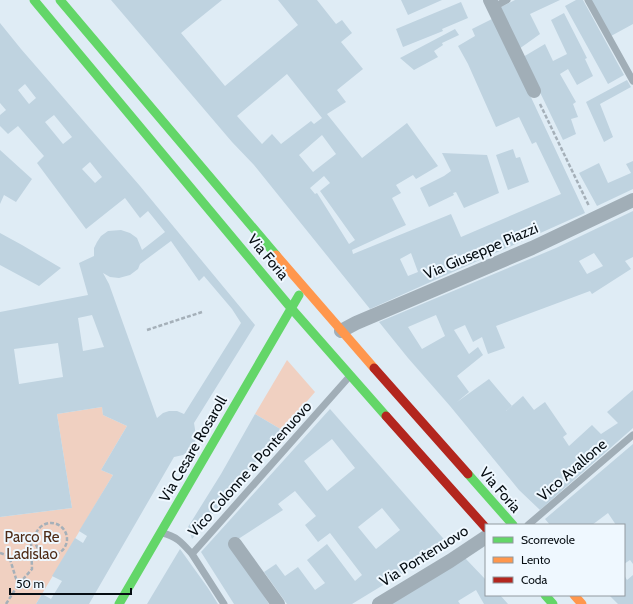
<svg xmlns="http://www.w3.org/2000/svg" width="633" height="604" font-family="Cabin,sans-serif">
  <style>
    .green { fill: #f0d0c1 }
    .building { fill: #bfd3e0; fill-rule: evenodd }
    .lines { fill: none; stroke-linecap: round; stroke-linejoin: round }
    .path { stroke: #a5b0b9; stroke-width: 2.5; stroke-dasharray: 4 2; stroke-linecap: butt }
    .lane { stroke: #a1aeb7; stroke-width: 7 }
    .street { stroke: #a1aeb7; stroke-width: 14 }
    .fast { stroke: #63d668; stroke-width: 9 }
    .slow { stroke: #ff974d; stroke-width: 9 }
    .jam { stroke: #b3261e; stroke-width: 9 }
    .labels { text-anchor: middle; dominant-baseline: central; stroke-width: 4; stroke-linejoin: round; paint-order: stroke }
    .street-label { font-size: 15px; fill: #060d12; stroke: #eff8ff }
    .park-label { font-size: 15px; fill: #4f2b16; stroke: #eff8ff }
  </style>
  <rect width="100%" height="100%" fill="#dfecf5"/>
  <path class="green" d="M287 360 315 392 282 430 255 414Z
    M102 407 103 415 127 426 101 470 113 475 36 604H0V517L72 508 57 414Z"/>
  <path class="building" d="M111 0H222L181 33 225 86 298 25 278 0H317L336 24 342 20 352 33 341 42 363 69 337 90 346 102 327 114 362 158 407 123 438 166 416 179 413 175 396 185 401 193 392 198 406 225 352 250 353 254 451 214 461 237 561 194 536 142 532 144 519 117 496 127 468 64 458 46 475 36 472 29 494 18 585 213 370 309 254 165 232 142ZM287 74 322 118 314 124 311 121 281 144 272 134 262 144 237 116ZM322 135 336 154 313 172 299 155ZM324 176 330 183 320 191 355 240 349 244 317 193 315 194 310 188ZM411 253 418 272 408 276 400 259Z
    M401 0H442L408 15Z
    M515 0H560L530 14 540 34 519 49 499 8Z
    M576 0H583L624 75 608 84 565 6Z
    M591 0H633V24L611 36Z
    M461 2 468 18 442 29 443 31 403 47 396 29Z
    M564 13 587 58 585 59 593 76 577 85 568 69 560 74 576 102 573 104 578 117 571 119 576 134 563 140 523 57 545 44 553 61 567 54 551 20Z
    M0 23 21 49 140 186 255 325 194 423 196 436 195 442 192 448 183 455 174 457 89 604H36L42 594 51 599 62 581 52 576 75 538 83 543 87 536 79 531 113 475 101 470 127 426 103 415 102 407 57 414 72 508 0 517V312L88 295 79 263 94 256V248L97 242 101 236 108 231 121 230 130 233 137 238 142 250 165 232 148 211 140 218 125 198 86 229 37 163 44 156 18 126 8 134 0 126V115L6 110 0 103ZM25 84 36 98 29 104 18 90ZM54 115 72 137 63 144 45 122ZM90 162 102 177 95 183 82 169ZM171 241 199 281 204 276 232 309 241 323 184 414 177 411H169L163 413 157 418 109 284 103 273 110 277 119 278 130 275 138 269 140 264ZM92 315 104 347 83 351 78 318ZM58 343 63 377 19 384 14 349Z
    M455 29 459 35 442 43 443 45 434 51 438 57 414 70 400 58Z
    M627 80 631 87 600 104 613 137 604 142 586 102Z
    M513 149 516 158 520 157 529 182 508 190 496 155Z
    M0 150 32 179 16 202 4 195 0 204Z
    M442 153 487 155 499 193 464 208 456 192 453 193 454 195 429 207 420 188 444 176 451 171Z
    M633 161V189L597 206 579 173 599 163 608 183 631 173 626 164Z
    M633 211V257L625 261 631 269 592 294 590 291 496 326 505 348 488 354 482 337 473 342 465 325 454 330 469 354 478 347 483 355 457 376 469 392 457 402 489 379 512 406 506 411 523 396 534 410 545 402 567 434 563 437 569 446 592 425 601 434 618 423 607 412 633 390V428L540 510 519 490 450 406 408 358 379 322 556 248ZM594 253 603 266 587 274 579 261ZM436 315 445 336 422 349 408 327Z
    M0 233 22 245 61 268 39 286 0 265Z
    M330 409 449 545 352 604H287L264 572 276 564 285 576 298 567 315 590 325 583 307 560 327 544 355 581 362 575 330 533 318 542 305 525 316 516 295 491 278 504 283 510 229 545 236 553 269 604H234L201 552ZM332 439 355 468 327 491 304 461ZM382 508 400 530 376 549 358 527Z
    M255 414 282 430 192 539 188 527 221 474Z
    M633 444V564L630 560 624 564V525H616L608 513 592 525H550L545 519Z
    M180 549 208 588 218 604H147Z
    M465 558 486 580V595H500L508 604H484L476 590 458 601 460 604H391Z
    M624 575 627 580 633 575V604H618L609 595H624Z"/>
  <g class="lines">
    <path class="path" d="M540 104 589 206
      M147 330 202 312
      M35 539a16 16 0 1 1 32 0a16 16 0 1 1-32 0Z
      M0 553 9 556 18 585
      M6 604 18 585 32 569 31 540 33 536"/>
    <path class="lane" d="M588 0 633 81
      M494 7 507 0
      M528 525 633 435
      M162 533C177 536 183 544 192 554
      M224 604 192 554 349 377"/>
    <path class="street" d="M490 0 534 91
      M341 331 356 323 532 248 633 200
      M235 544 278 604
      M379 604 450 561 486 537"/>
    <path class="fast" d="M34 0 291 308 386 416
      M60 0 276 255
      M468 474 513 525
      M545 595 553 604
      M119 604 299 295"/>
    <path class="slow" d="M276 255 374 368
      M574 595 582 604"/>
    <path class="jam" d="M374 368 468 474
      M386 416 486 528"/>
  </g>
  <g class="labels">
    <g class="street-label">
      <text transform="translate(481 251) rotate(-23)">Via Giuseppe Piazzi</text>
      <text transform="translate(268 257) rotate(50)">Via Foria</text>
      <text transform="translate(193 449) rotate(-60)">Via Cesare Rosaroll</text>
      <text transform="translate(250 469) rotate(-48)">Vico Colonne a Pontenuovo</text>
      <text transform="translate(572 470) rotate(-41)">Vico Avallone</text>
      <text transform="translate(500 490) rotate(49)">Via Foria</text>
      <text transform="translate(424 556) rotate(-32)">Via Pontenuovo</text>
    </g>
    <g class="park-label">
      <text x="32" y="537">Parco Re<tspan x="32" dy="17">Ladislao</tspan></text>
    </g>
  </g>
  <rect x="485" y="524" width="140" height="72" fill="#eff8ff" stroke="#929aa0"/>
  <rect x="493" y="537" width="20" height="6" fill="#63d668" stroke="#929aa0"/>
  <text x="521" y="544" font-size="12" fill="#060d12">Scorrevole</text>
  <rect x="493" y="557" width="20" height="6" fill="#ff974d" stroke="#929aa0"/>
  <text x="521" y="564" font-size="12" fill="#060d12">Lento</text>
  <rect x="493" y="577" width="20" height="6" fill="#b3261e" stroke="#929aa0"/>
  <text x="521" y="584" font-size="12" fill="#060d12">Coda</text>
  <path d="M10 588v6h121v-6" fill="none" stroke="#060d12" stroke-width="2"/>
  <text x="16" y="588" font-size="12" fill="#060d12" stroke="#eff8ff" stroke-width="3" paint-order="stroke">50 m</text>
</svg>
